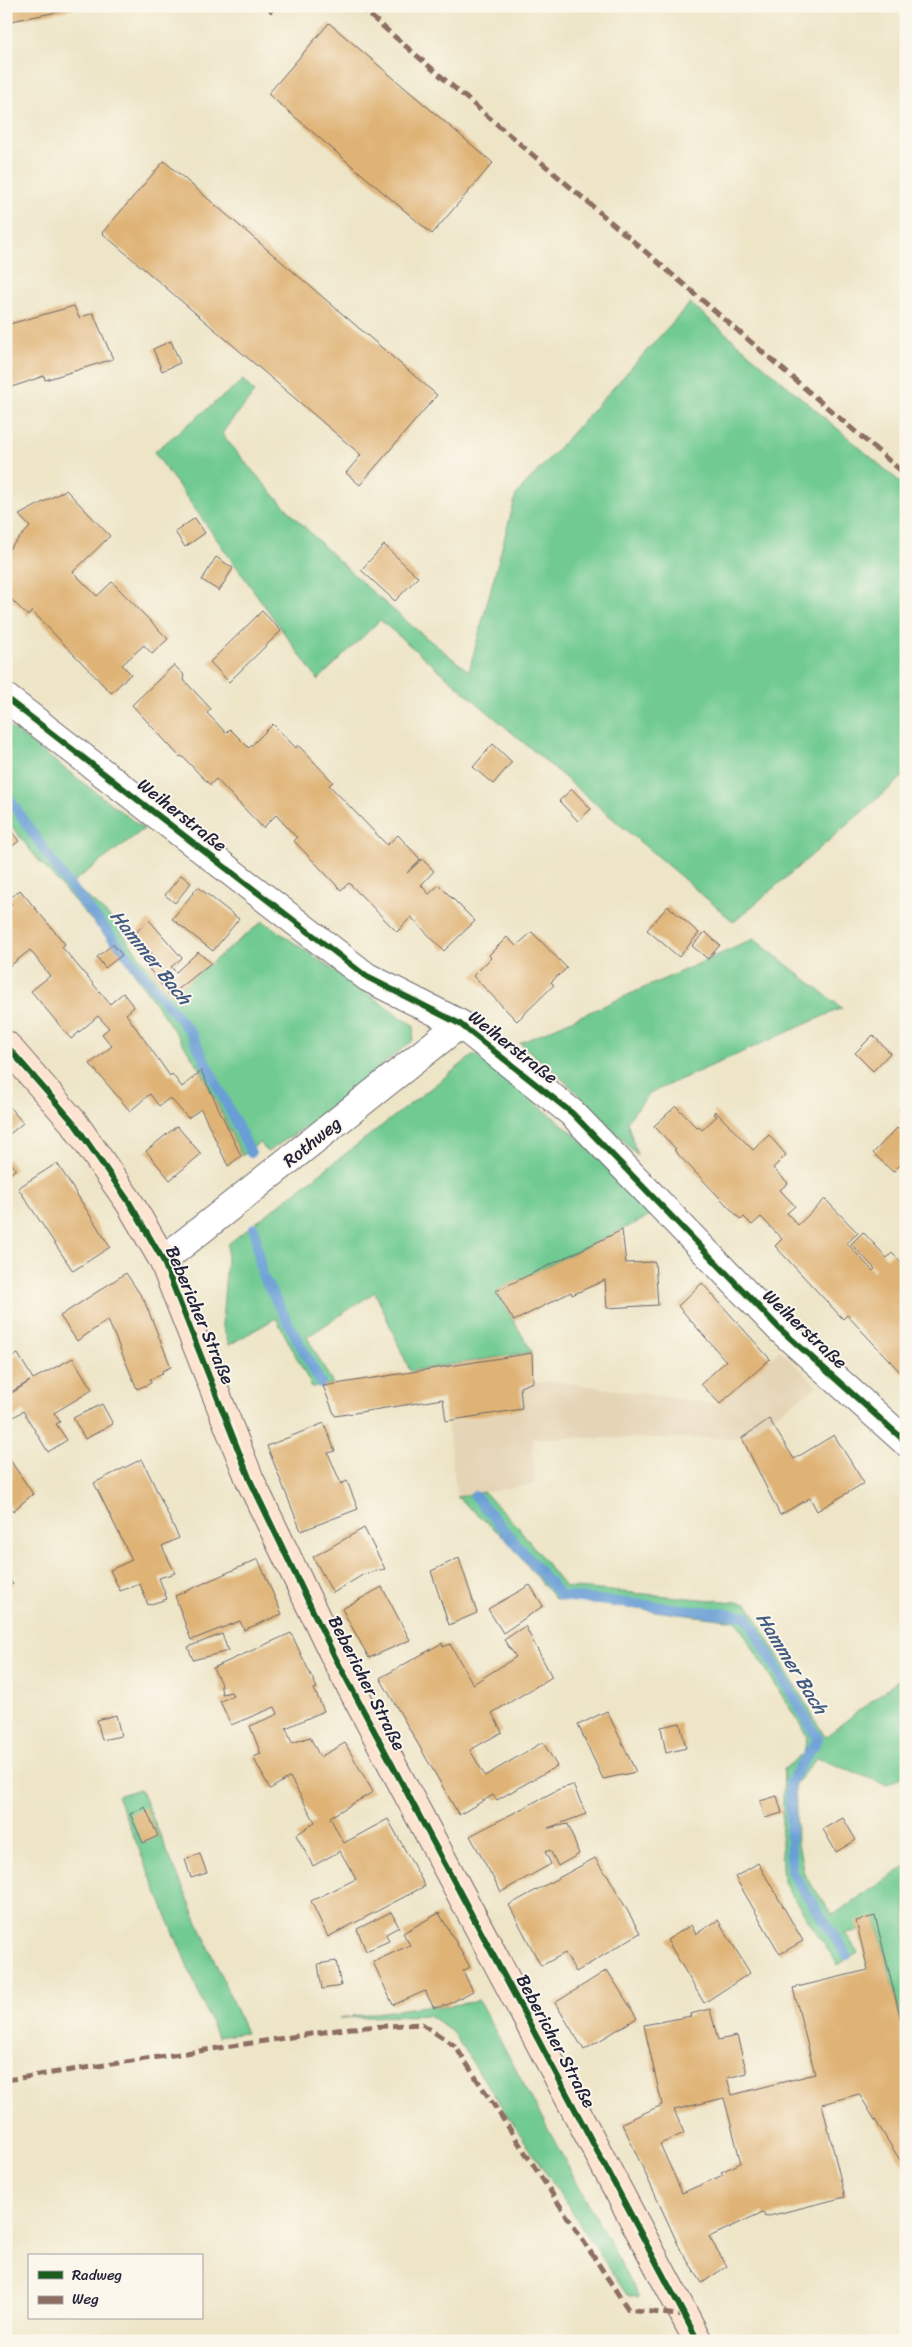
<svg xmlns="http://www.w3.org/2000/svg" width="912" height="2347" font-family="Sriracha,sans-serif">
  <style>
    .built { fill: #e5d5b7 }
    .green { fill: #70ca91; stroke: #497666 }
    .lines { fill: none; stroke-linecap: round; stroke-linejoin: round }
    .stream { stroke: #699ed6; stroke-width: 10 }
    .building { fill: #dfb376; fill-rule: evenodd }
    .street-casing { stroke: #69666c; stroke-width: 30 }
    .secondary-casing { stroke: #69666c; stroke-width: 30 }
    .street { stroke: #fff; stroke-width: 28 }
    .secondary { stroke: #fde4d1; stroke-width: 28 }
    .quiet { stroke: #8d6e63; stroke-width: 5; stroke-dasharray: 10 5; stroke-linecap: butt }
    .cycleway-casing { stroke: #fbf7ec; stroke-width: 9 }
    .cycleway { stroke: #1b5e20; stroke-width: 6 }
    .labels { text-anchor: middle; dominant-baseline: central; stroke-width: 4; stroke-linejoin: round; paint-order: stroke }
    .street-label { font-size: 18px; fill: #22223b; stroke: #fbf7ec }
    .water-label { font-size: 19px; font-style: italic; fill: #425a81; stroke: #fbf7ec }
  </style>
  <rect width="100%" height="100%" fill="#fbf7ec"/>
  <filter id="ink" filterUnits="userSpaceOnUse"><feTurbulence type="fractalNoise" baseFrequency=".02" numOctaves="2"/><feDisplacementMap in="SourceGraphic" scale="10" xChannelSelector="R" yChannelSelector="G"/><feConvolveMatrix kernelMatrix="1 2 1 2 8 2 1 2 1" color-interpolation-filters="sRGB"/></filter>
  <filter id="wash" filterUnits="userSpaceOnUse"><feTurbulence type="fractalNoise" baseFrequency=".0096" numOctaves="4" result="noise"/><feDisplacementMap in="SourceGraphic" scale="20" xChannelSelector="R" yChannelSelector="G"/><feGaussianBlur stdDeviation="1.12" result="paint"/><feColorMatrix in="noise" values="0 0 0 0 0 0 0 0 0 0 0 0 0 0 0 0 0 1.4 0 .05"/><feComposite in="paint" operator="in"/></filter>
  <g filter="url(#wash)">
    <rect width="100%" height="100%" fill="#eee5c7"/>
    <path class="built" d="M780 1350 818 1386 741 1438H532L535 1484 457 1497 447 1422 522 1409 520 1387 533 1383 555 1381 720 1405Z"/>
    <path class="green" d="M690 303 906 487V774L734 922 380 620 318 680 154 452 243 380 254 392C245 408 231 418 222 434 291 521 380 604 469 671L516 495Z
      M6 724 144 829 73 882 75 886 109 916 170 996 263 921 414 1026 413 1040 311 1123 267 1152 260 1142 242 1156 201 1070 122 955 34 855 6 819Z
      M754 939 842 1008 650 1093 627 1121 637 1155 570 1086 520 1043Z
      M475 1054 584 1142 650 1216 496 1291 532 1352 410 1371 375 1292 307 1337 333 1384 312 1387 276 1318 229 1345 222 1324 228 1244Z
      M484 1492 518 1527 565 1587 747 1603 825 1737 906 1674V1774L887 1785 817 1758 795 1784 797 1838 804 1874 833 1915 906 1866V2039L875 1916 859 1931 845 1933 858 1952 838 1965 783 1882 781 1848 784 1769 804 1753 807 1736 736 1621 555 1599 505 1538 457 1497Z
      M140 1789 246 2033 217 2037 117 1796Z
      M479 2001 639 2298 627 2295 451 2030 428 2015 339 2018 432 2005 434 2008Z"/>
    <g class="lines">
      <path class="stream" d="M6 794 65 880 191 1033 251 1153
        M254 1228 262 1275 321 1383
        M475 1496 561 1596 746 1616 818 1739 790 1782 791 1871 847 1955"/>
    </g>
    <g id="blocks">
      <path class="building" d="M6 6H84V7L6 22Z
        M264 6H277L271 13Z
        M329 23 493 163 432 234 268 94Z
        M164 161 437 395 360 485 346 473 361 455 102 233Z
        M74 306 79 318 93 313 113 359 45 380 44 376 6 389V325Z
        M171 341 180 363 162 371 153 349Z
        M66 490 110 536 73 572 97 596 112 582 168 639 152 654 144 645 122 665 131 674 111 693 32 611 28 616 6 594V552L30 527 19 515Z
        M195 518 205 533 185 547 175 532Z
        M384 545 418 577 395 601 361 570Z
        M216 557 233 568 219 591 202 580Z
        M262 611 281 631 229 682 210 662Z
        M174 665 184 675 183 679 211 709 207 713 226 733 230 729 249 748 273 724 296 748 298 745 333 782 329 785 387 845 398 835 420 859 407 873 422 859 434 871 421 885 429 894 439 885 475 921 444 951 411 917 397 932 349 883 341 890 294 841 297 838 276 815 263 828 216 779 210 785 182 756 180 757 132 705Z
        M493 744 512 762 493 784 473 767Z
        M572 789 591 809 578 821 559 801Z
        M8 827 19 841 6 851V829Z
        M181 875 191 883 175 903 165 895Z
        M198 887 239 919 213 951 172 919Z
        M20 890 65 944 62 947 110 1004 123 993 134 1007 126 1014 170 1076 172 1074 182 1087 201 1071 241 1156 228 1166 201 1109 188 1118 170 1098 159 1106 150 1094 130 1111 90 1064 112 1046 102 1034 109 1028 98 1016 71 1039 31 991 50 976 30 950 6 969V908L12 905 8 900Z
        M668 906 699 933 679 957 647 930Z
        M149 920 182 958 171 967 176 972 198 952 211 963 170 996 147 966 156 959 150 951 147 954 131 937Z
        M532 932 567 968 551 982 554 985 517 1021 473 976 491 958 489 955 507 937 516 946Z
        M705 932 720 945 708 959 692 946Z
        M113 944 122 955 105 968 97 957Z
        M873 1035 890 1053 873 1071 855 1053Z
        M6 1103 23 1123 6 1137Z
        M906 1103V1117L899 1110Z
        M676 1106 697 1128 699 1127 702 1130 717 1116 713 1113 715 1111 753 1150 769 1135 786 1155 773 1168 788 1183 780 1190 795 1206 787 1213 798 1225 825 1199 858 1233 847 1243 873 1271 875 1269 851 1244 863 1232 887 1258 892 1253 906 1268V1370L902 1374 847 1315 843 1319 775 1246 782 1239 761 1217 752 1225 744 1217 741 1220 674 1150 676 1149 654 1126Z
        M177 1126 201 1154 170 1180 146 1151Z
        M897 1128 906 1137V1159L893 1172 873 1153Z
        M6 1157 16 1169 6 1177Z
        M57 1163 110 1247 73 1271 18 1188Z
        M622 1230 626 1263 655 1262 658 1305 607 1308 605 1280 572 1295 571 1292 514 1321 496 1291Z
        M126 1273 144 1300 171 1367 162 1371 163 1374 150 1379 151 1383 137 1389 108 1320 77 1341 60 1316Z
        M702 1283 770 1359 720 1404 701 1384 726 1361 678 1306Z
        M532 1353 533 1382 520 1387 522 1409 446 1421 443 1399 335 1416 323 1386Z
        M18 1354 33 1379 73 1358 92 1390 54 1413 60 1422 56 1424 67 1440 48 1452 23 1411 6 1422V1397L30 1381 9 1393 6 1389V1361Z
        M102 1404 113 1424 85 1439 73 1418Z
        M769 1419 794 1459 834 1435 864 1483 817 1511 810 1498 780 1515 742 1438Z
        M324 1423 335 1451 328 1453 341 1484 347 1481 358 1509 301 1531 267 1446Z
        M6 1454 33 1494 13 1511 6 1500Z
        M142 1459 179 1538 162 1546 175 1573 159 1578 167 1599 148 1605 140 1584 120 1591 110 1570 132 1560 94 1483Z
        M364 1528 385 1569 364 1574 333 1593 313 1557Z
        M459 1558 477 1613 449 1625 431 1571Z
        M258 1559 282 1614 244 1630 240 1621 191 1640 175 1596Z
        M6 1576 13 1584 6 1589Z
        M530 1585 543 1606 503 1633 488 1609Z
        M382 1587 410 1640 369 1658 342 1609Z
        M525 1626 552 1677 492 1713 502 1732 470 1750 485 1776 543 1742 557 1766 497 1800 493 1795 459 1815 380 1678 442 1643 443 1647 450 1644 473 1684 516 1657 504 1640Z
        M291 1633 317 1688 314 1689 324 1711 286 1728 292 1743 310 1737 320 1757 345 1743 373 1792 330 1817 337 1831 344 1843 388 1819 425 1886 328 1937 311 1901 356 1879 340 1851 313 1866 296 1835 315 1822 290 1777 270 1789 253 1757 261 1754 250 1726 278 1714 275 1707 231 1725 220 1701 233 1696 231 1692 222 1694 220 1682 213 1668Z
        M222 1634 228 1651 193 1660 188 1647Z
        M607 1711 636 1772 603 1779 578 1725Z
        M116 1715 121 1736 102 1740 97 1720Z
        M680 1723 686 1748 666 1753 661 1727Z
        M573 1785 586 1814 548 1828 568 1824 579 1854 558 1866 550 1850 545 1852 551 1864 501 1892 470 1836 559 1789Z
        M777 1796 782 1813 765 1818 760 1801Z
        M145 1807 158 1836 143 1843 130 1814Z
        M843 1818 856 1840 836 1852 823 1829Z
        M200 1854 207 1873 191 1878 185 1859Z
        M595 1858 605 1874H607L640 1933 576 1972 565 1953 541 1966 509 1905Z
        M758 1863 803 1941 780 1954 735 1877Z
        M391 1912 399 1927 386 1934 389 1941 366 1951 357 1929Z
        M439 1913 470 1967 463 1971 473 1991 447 2005 434 2008 425 1991 393 2005 373 1962 410 1945 403 1933Z
        M875 1916 906 2040V2170L859 2094 822 2104 845 2197 765 2217 763 2212 709 2237 727 2266 702 2283 681 2251 622 2123 662 2105 644 2025 691 2016 690 2014 710 2009 718 2040 737 2036 747 2073 727 2078 732 2095 815 2074 793 1988 868 1970 856 1921ZM724 2098 741 2163 721 2172 723 2175 682 2193 660 2144 684 2133 674 2110Z
        M718 1920 750 1973 704 2003 667 1940 691 1925 696 1934Z
        M336 1961 341 1986 322 1989 318 1964Z
        M607 1970 637 2018 584 2050 555 2003Z"/>
    </g>
  </g>
  <g filter="url(#ink)">
    <use href="#blocks" fill-opacity="0" stroke="#69666c" stroke-width="1"/>
    <g class="lines">
      <g class="street-casing">
        <path id="street" d="M6 698 367 977 460 1024 572 1113 779 1328 906 1442
          M163 1260 460 1024"/>
      </g>
      <g class="secondary-casing">
        <path id="secondary" d="M6 1045 74 1123 129 1202 163 1260 250 1480 335 1657 698 2341"/>
      </g>
      <use href="#street" class="street"/>
      <use href="#secondary" class="secondary"/>
      <path class="quiet" d="M359 6 906 475
        M6 2080 351 2028 422 2024 455 2046 628 2309 685 2316"/>
      <g class="cycleway-casing">
        <path id="cycleway" d="M6 698 367 977 460 1024 572 1113 779 1328 906 1442
          M6 1045 74 1123 129 1202 163 1260 250 1480 335 1657 698 2341"/>
      </g>
      <use href="#cycleway" class="cycleway"/>
    </g>
  </g>
  <g class="labels">
    <g class="street-label">
      <text transform="translate(182 815) rotate(38)">Weiherstraße</text>
      <text transform="translate(513 1047) rotate(38)">Weiherstraße</text>
      <text transform="translate(312 1142) rotate(-39)">Rothweg</text>
      <text transform="translate(200 1315) rotate(67)">Bebericher Straße</text>
      <text transform="translate(805 1329) rotate(43)">Weiherstraße</text>
      <text transform="translate(367 1683) rotate(63)">Bebericher Straße</text>
      <text transform="translate(556 2041) rotate(62)">Bebericher Straße</text>
    </g>
    <g class="water-label">
      <text transform="translate(151 957) rotate(51)">Hammer Bach</text>
      <text transform="translate(792 1663) rotate(58)">Hammer Bach</text>
    </g>
  </g>
  <rect width="912" height="2347" fill="none" stroke="#fbf7ec" stroke-width="25"/>
  <rect x="28" y="2254" width="175" height="65" fill="#fbf7ec" stroke="#a4a2a5"/>
  <rect x="38" y="2271" width="25" height="8" fill="#1b5e20" stroke="#a4a2a5"/>
  <text x="72" y="2280" font-size="15" fill="#22223b">Radweg</text>
  <rect x="38" y="2296" width="25" height="8" fill="#8d6e63" stroke="#a4a2a5"/>
  <text x="72" y="2304" font-size="15" fill="#22223b">Weg</text>
</svg>
